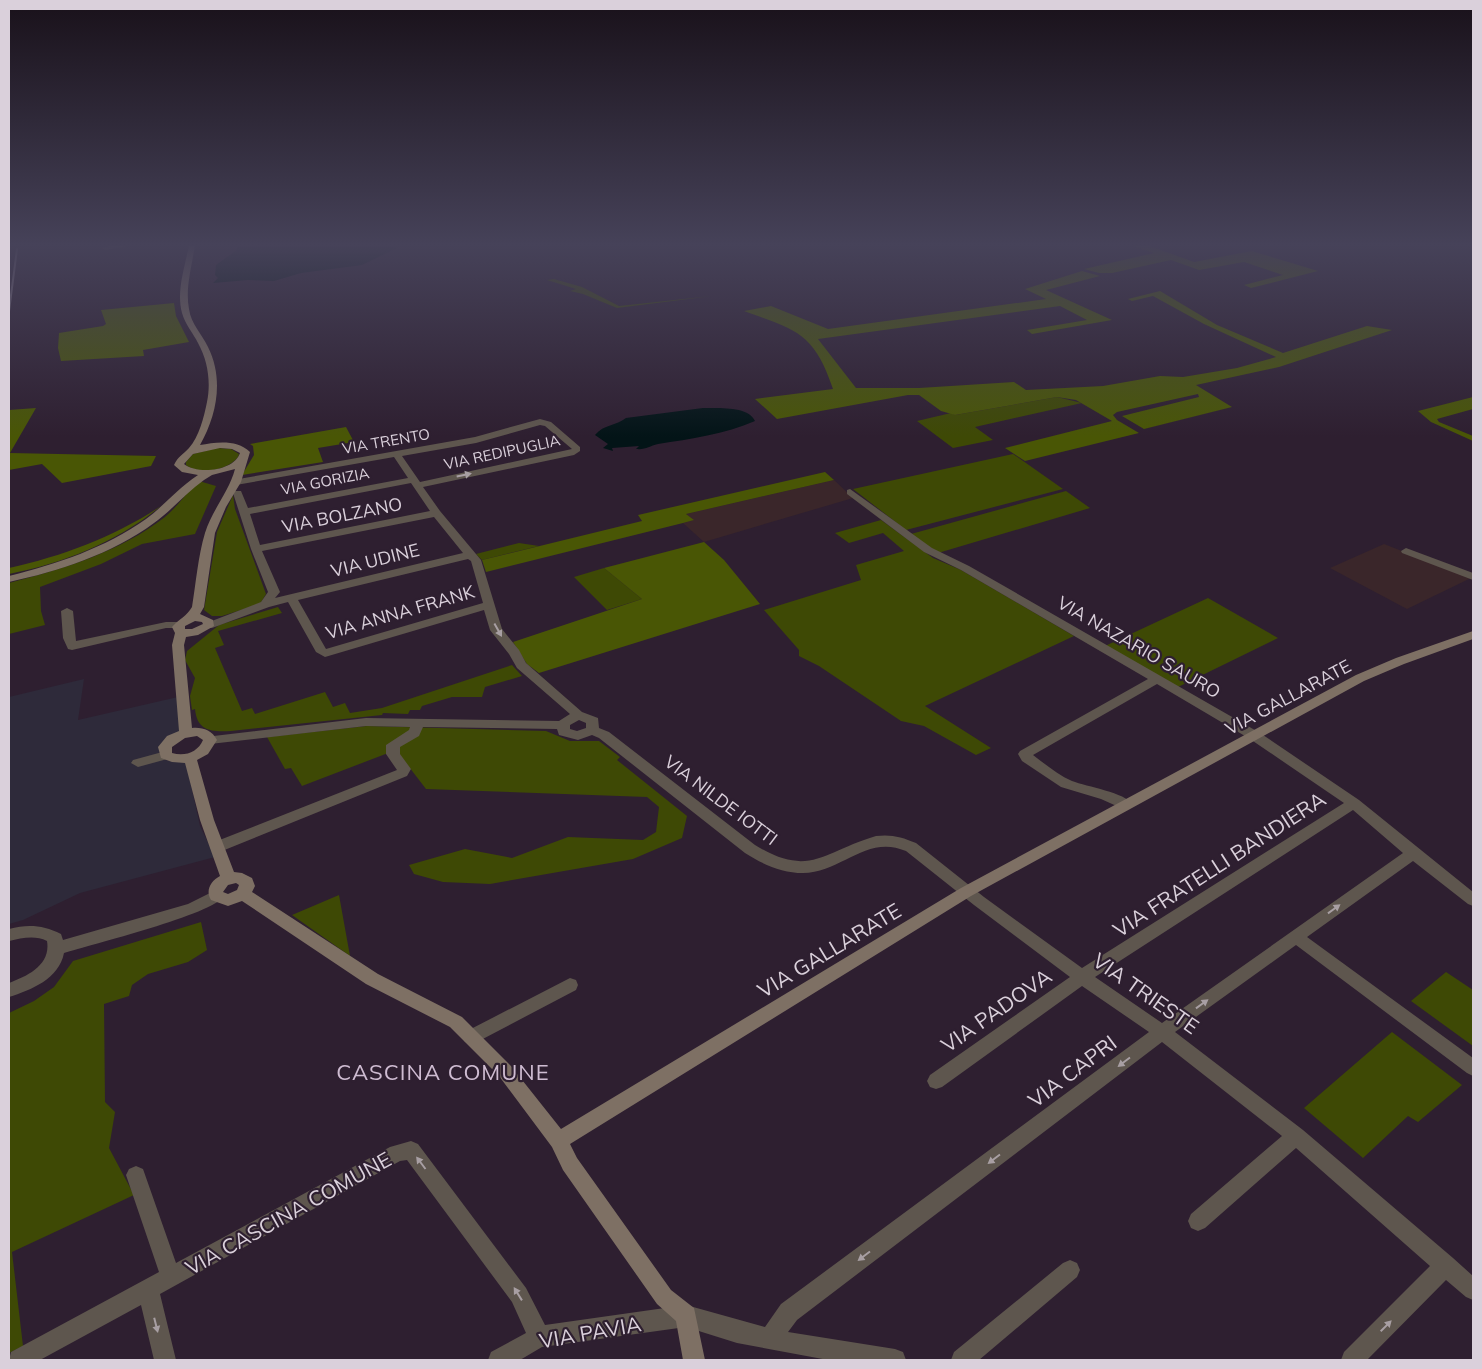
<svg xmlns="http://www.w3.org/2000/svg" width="1482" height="1369" font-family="Mulish,sans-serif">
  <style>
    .commercial { fill: #2e2a3a }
    .industrial { fill: #3a262a }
    .green { fill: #3e4905 }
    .forest { fill: #495605 }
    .water { fill: #031417 }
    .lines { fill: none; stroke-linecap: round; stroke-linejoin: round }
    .street { fill: #5e564e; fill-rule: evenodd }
    .secondary { fill: #7e7064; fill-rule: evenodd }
    .rail { stroke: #877a88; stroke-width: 2 }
    .oneway { fill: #a89fa3 }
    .labels { text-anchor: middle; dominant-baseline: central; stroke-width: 4.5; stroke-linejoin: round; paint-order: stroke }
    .far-street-label { font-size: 15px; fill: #dad0db; stroke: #2e1f30 }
    .street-label { font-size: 18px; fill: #dad0db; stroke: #2e1f30 }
    .near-street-label { font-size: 21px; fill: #dad0db; stroke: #2e1f30 }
    .near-neighbourhood-label { font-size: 22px; letter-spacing: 1px; fill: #cfbcd2; stroke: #2e1f30 }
  </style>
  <rect width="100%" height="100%" fill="#2e1f30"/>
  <path class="commercial" d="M84 679 78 720 178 697 181 731 161 746 159 753 164 760 186 762 200 826 215 857 80 893 23 920 9 924V697Z"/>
  <path class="industrial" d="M834 480 853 498 704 542 683 523 693 520 686 514Z
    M1384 544 1471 578 1407 609 1330 568Z"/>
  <path class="green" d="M554 279 582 287 619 306 712 296 617 308 583 294 570 291 576 289 547 280Z
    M1057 397 1082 403 975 427 993 440 953 448 917 421 951 413 955 415Z
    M217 448 231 449 239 454 238 457C228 470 200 476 186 465V462L193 454Z
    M1013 454 1063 489 906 530 853 489Z
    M199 481 216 486 195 534 142 544 101 564 40 587 41 611 45 625 9 634V583C63 569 120 552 165 517 178 506 186 493 199 481Z
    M1066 491 1090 508 938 553 911 534Z
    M233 495 235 509 266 594 260 604 222 616H212L204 610 217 532Z
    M881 520 933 558 961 570 1074 636 925 706 991 748 976 755 924 726 901 721 819 666 799 656V650L764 610 861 580 856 565 904 551 883 533 849 543 835 533Z
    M519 543 539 546 482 560 476 554Z
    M604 568 642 599 607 610 574 577Z
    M1208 598 1278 638 1178 687 1105 646Z
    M278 607 282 613 218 631 224 645 215 648 242 711 252 708 255 714 325 692 333 707 345 703 350 713 382 708 512 665 522 676 485 687 482 697H452L422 706 420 710H410L408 714 383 713 382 715 231 731C211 732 197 731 195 709L192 710 190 696 195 678 185 660 187 651 219 625Z
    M367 726 546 731 570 741H599L620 757 617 760 687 816 682 838 633 859 490 884 443 882 414 874 409 865 465 849 512 858 568 837 643 840 656 832 659 807 647 797 426 789 396 750 302 786 291 768 285 769 267 737Z
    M339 895 350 956 292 915Z
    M201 922 207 950 188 962 148 974 132 985 129 996 104 1004 105 1102 115 1112 109 1148 134 1195 12 1252 23 1346 9 1353V1013L34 1001 54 987 73 961Z
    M1446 972 1473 990V1046L1411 1001Z
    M1392 1032 1462 1085 1418 1122 1408 1116 1363 1158 1304 1108Z"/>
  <path class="forest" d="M1130 245H1147L1194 262 1252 251 1318 271 1251 288 1244 285 1283 275 1244 262 1199 270 1171 260 1112 273H1099L1084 269 1154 253Z
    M1082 271 1100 276 1046 290 1112 320 1032 334 1027 330 1087 320 1060 306 818 339 856 388H919L1014 382 1026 390 1103 386 1160 376 1183 377 1237 368 1276 357 1204 324 1153 296 1132 301 1128 299 1160 291 1217 325 1283 353 1367 326 1392 330 1279 367 1196 385 1232 407 1144 429 1122 416 1199 397 1198 394 1117 412 1113 415 1117 420 1139 433 1025 461 1005 448 1112 421 1076 400 1057 397 955 415 941 411 919 395H908L777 419 755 399 833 389C814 332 796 330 744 311L771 306 828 329 1046 299 1025 289Z
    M174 303 176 316 189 342 143 350 144 356 61 361 58 348 59 333 103 326 106 324 101 310Z
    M1473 397V409L1437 419 1439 422 1473 436V441L1431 422 1418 411Z
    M36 408 10 453 156 456 151 466 62 483 42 464 9 470V410Z
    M346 427 354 442 318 448 323 462 242 475 254 455 253 446 250 444Z
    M825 472 834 480 686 514 694 520 683 523 486 572 482 560 642 521 638 515Z
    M161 506C117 542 64 563 9 574V568C63 556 114 537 161 506Z
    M704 542 724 560 760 604 539 673 527 664 513 642 642 599 604 568Z"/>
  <path class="water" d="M237 245H383L397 248 362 265 301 273 274 281 248 280 213 283 218 278 215 275 216 265 237 250Z
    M703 408C718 408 749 406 755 421 725 434 690 439 658 444 649 446 646 450 636 449L639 446 612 448 613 451 603 448 608 444 595 435C604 424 616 426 626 418Z"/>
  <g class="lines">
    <path class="street" d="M114 245H134L105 250 102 248Z
      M540 419 551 422 580 447V451L574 455 423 487 440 511 481 560 502 629 519 650 526 663 582 712 598 718 599 728 609 732 755 845C810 879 824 851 876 836 891 834 902 837 916 843L984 897 1082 968 1344 803 1250 739 1157 684 1033 755C1045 764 1058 775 1072 781 1087 787 1125 792 1133 805L1131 808H1121L1101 799 1061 787 1022 761 1018 754 1020 751 1148 679 961 570 924 552 847 494V490L850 489 932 548 969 566 1260 733 1359 800 1473 892V906L1468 904 1413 861 1307 937 1473 1058V1076L1467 1073 1296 945 1175 1032 1303 1130 1453 1258 1473 1276V1300L1466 1297 1446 1280 1367 1360H1341L1344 1352 1430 1266 1296 1148 1205 1228 1198 1231 1191 1228 1188 1221 1191 1214 1282 1136 1162 1042 797 1320 788 1332 895 1349 903 1352 906 1360H828L737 1343 686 1327 542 1347 520 1360H488L491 1352 526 1333 512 1302 407 1160 400 1161 160 1294 176 1360H154L141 1305 40 1360H9L11 1352 159 1272 126 1175 129 1169 136 1166 143 1169 176 1263 390 1147 411 1141 418 1144 526 1288 545 1325 686 1305 765 1327 781 1304 1149 1032 1082 986 942 1087 936 1089 930 1087 927 1081 930 1075 1070 977 974 905 906 851C867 834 842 872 803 873 782 873 762 864 745 853L599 738 592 735 578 740 559 735 557 729 423 727 419 736 400 747V754L411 769 407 776 222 851H212L210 847 212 843 397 770 386 754V745L409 730 410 727 366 726 210 744 203 740 205 737 366 718 559 721 570 714 517 668 509 654 490 630 484 610 325 657 316 652 288 602 269 607 212 628H204L202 626 204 624 261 602 268 592 251 549 233 493 235 491H241L248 508 408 478 394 457 236 485 233 484V480L475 437ZM540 425 545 426 572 449 420 482 402 456 476 443ZM411 483 430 511 260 545 250 514ZM434 517 463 553 275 598 280 592 262 551ZM468 559 471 561 483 603 326 649 298 600ZM579 720 586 723V728L577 731 570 729V725ZM1353 810 1403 853 1162 1023 1095 977Z
      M1406 548 1473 573V580L1402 553 1401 551Z
      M67 608 73 611 76 641 166 622H180L186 625 180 628H166L72 650 68 649 63 638 61 611Z
      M166 751 171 752 173 755 171 758 138 767 131 763 133 760Z
      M216 890 221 892 224 896C214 914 90 945 64 953 59 979 31 990 9 997V983C28 976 51 965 47 941 35 935 22 938 9 941V929C28 924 43 925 61 934L63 940 188 904Z
      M570 978 576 980 578 985 576 990 477 1042 471 1044 465 1042 462 1037 465 1032Z
      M1070 1260 1077 1263 1080 1270 1077 1277 979 1360H951L954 1352 1063 1263Z"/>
    <path class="secondary" d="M189 245H195C192 266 185 288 189 309 191 324 202 334 208 347 224 379 217 415 200 445 216 442 237 439 250 452L241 482 226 507 215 533 204 607 200 614 213 620 214 626 198 635 186 637 184 645 192 728C202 727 212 730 217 740L208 754 197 760 214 820 234 872 242 873 252 878 255 886 252 892 378 974 462 1017 511 1066 561 1129 961 888 1356 675 1396 658 1473 631V639L1404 664 1364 681 971 896 570 1144 577 1158 671 1290 694 1308 705 1360H683L676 1321 657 1304 563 1170 552 1147 499 1076 450 1027 366 984 242 901 228 906 211 900C205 890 211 881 220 876L200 820 185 763 172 762 161 758 158 747 167 736 179 731 172 645 175 633 172 627C179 619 187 616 192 607 196 583 198 556 205 533 212 510 229 492 235 469L212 475 204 480C186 493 172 510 154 523 112 554 59 571 9 582V576C57 564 105 548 146 519 164 506 178 488 198 475L182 472 174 465C178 456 183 455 189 448 199 437 204 417 207 402 211 382 208 361 198 343 193 333 185 324 182 313 176 291 185 267 189 245ZM220 448 232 449 240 453C234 471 198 475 184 464L193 454ZM195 621 202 622 203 624 192 629H185V626ZM197 736 203 740C198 752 185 757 172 753V747L185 738ZM236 883 239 885 237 890 228 894 223 892 228 885Z"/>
    <path class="rail" d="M9 311 17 249"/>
  </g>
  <defs><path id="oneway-solid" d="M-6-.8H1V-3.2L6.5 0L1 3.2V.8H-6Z" transform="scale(1.25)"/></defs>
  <g class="oneway">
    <use href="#oneway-solid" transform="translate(464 475) rotate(-12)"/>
    <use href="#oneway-solid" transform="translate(498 630) rotate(61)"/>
    <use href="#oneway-solid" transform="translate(1334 909) rotate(-36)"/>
    <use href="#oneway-solid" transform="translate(1202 1004) rotate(-36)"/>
    <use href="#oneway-solid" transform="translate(1124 1062) rotate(143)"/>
    <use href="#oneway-solid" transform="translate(994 1159) rotate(143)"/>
    <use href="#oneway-solid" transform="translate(421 1163) rotate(-127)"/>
    <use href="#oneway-solid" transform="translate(864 1256) rotate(143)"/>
    <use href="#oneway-solid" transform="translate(518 1294) rotate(-122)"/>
    <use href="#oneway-solid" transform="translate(156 1325) rotate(76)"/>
    <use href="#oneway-solid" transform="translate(1386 1326) rotate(-45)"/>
  </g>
  <linearGradient id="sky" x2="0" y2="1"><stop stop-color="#19111a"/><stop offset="0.56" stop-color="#464259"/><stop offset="1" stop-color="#464259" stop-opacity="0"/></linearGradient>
  <rect width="1482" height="437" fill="url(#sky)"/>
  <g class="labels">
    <g class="far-street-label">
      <text transform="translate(386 441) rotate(-10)">VIA TRENTO</text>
      <text transform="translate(502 452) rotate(-12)">VIA REDIPUGLIA</text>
      <text transform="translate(325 481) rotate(-11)">VIA GORIZIA</text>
    </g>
    <g class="street-label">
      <text transform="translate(342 515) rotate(-11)">VIA BOLZANO</text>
      <text transform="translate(375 560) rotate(-14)">VIA UDINE</text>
      <text transform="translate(400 612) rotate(-16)">VIA ANNA FRANK</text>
      <text transform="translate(1139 647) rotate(30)">VIA NAZARIO SAURO</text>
      <text transform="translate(1288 697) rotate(-28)">VIA GALLARATE</text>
      <text transform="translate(721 800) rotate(37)">VIA NILDE IOTTI</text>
    </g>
    <g class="near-street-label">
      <text transform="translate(1219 864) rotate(-33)">VIA FRATELLI BANDIERA</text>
      <text transform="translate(829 950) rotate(-31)">VIA GALLARATE</text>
      <text transform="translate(1146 993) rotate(35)">VIA TRIESTE</text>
      <text transform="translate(996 1010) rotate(-35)">VIA PADOVA</text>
      <text transform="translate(1072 1071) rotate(-37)">VIA CAPRI</text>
      <text transform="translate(288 1213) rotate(-29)">VIA CASCINA COMUNE</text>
      <text transform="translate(590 1332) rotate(-10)">VIA PAVIA</text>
    </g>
    <g class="near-neighbourhood-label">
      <text x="443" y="1072">CASCINA COMUNE</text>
    </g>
  </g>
  <rect width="1482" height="1369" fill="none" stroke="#dad0db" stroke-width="20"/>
</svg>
